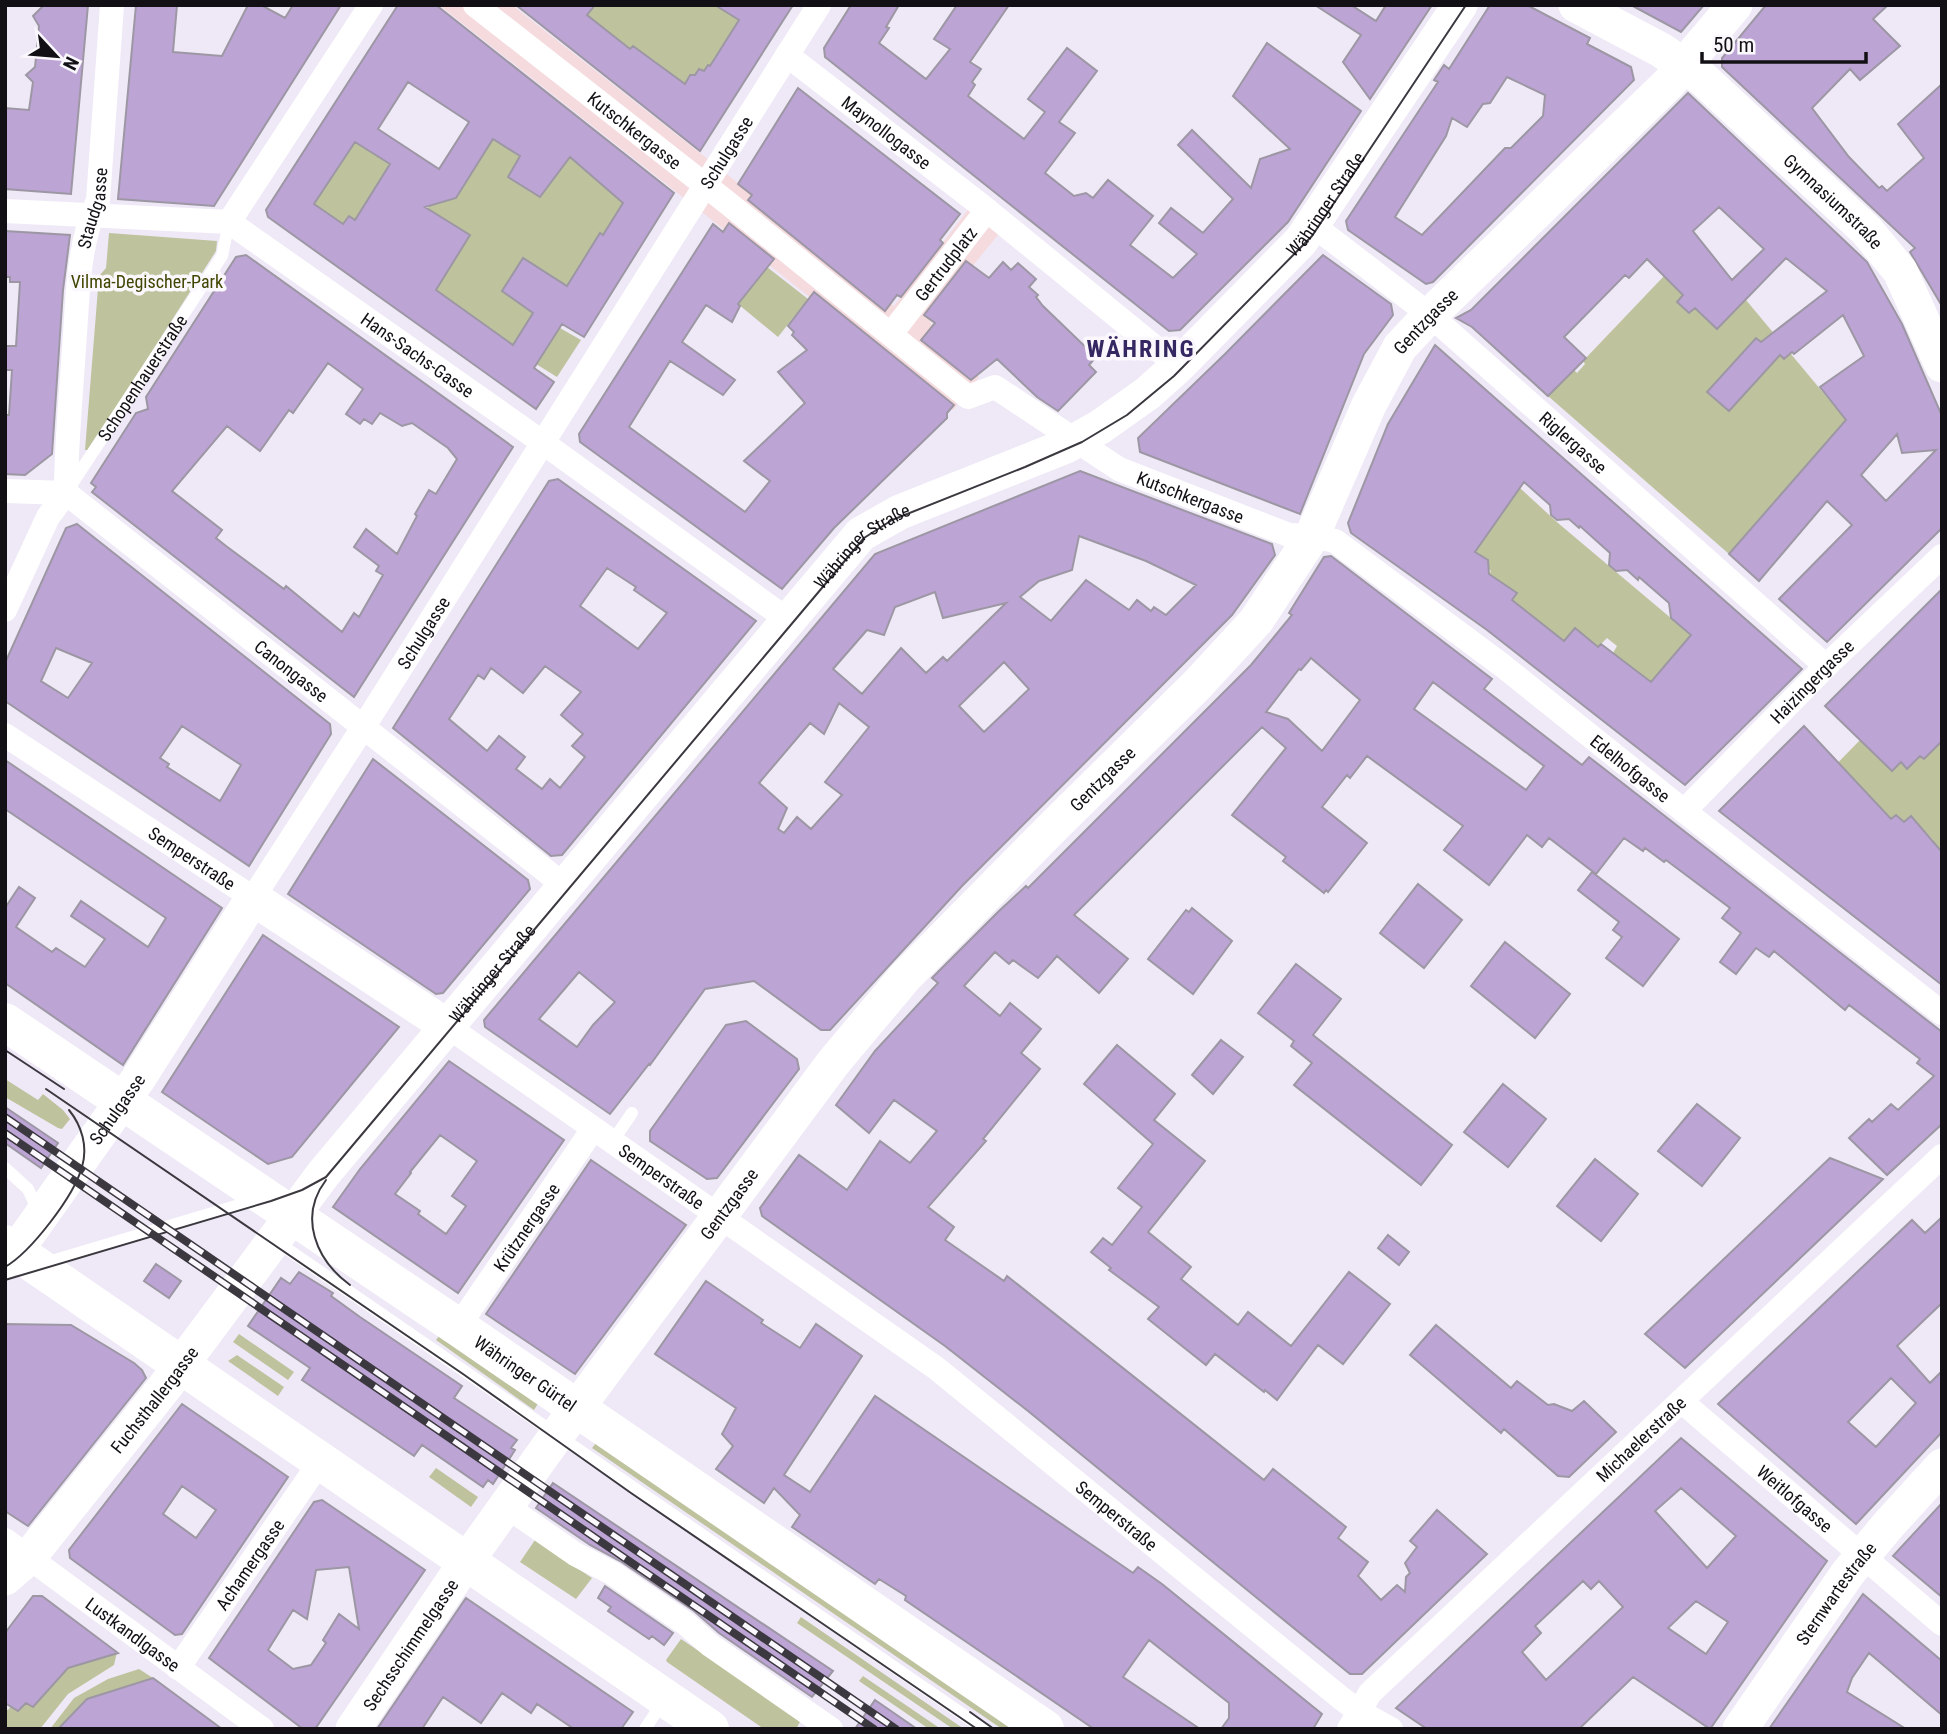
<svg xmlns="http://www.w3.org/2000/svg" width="1947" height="1734" font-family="'Roboto Condensed',sans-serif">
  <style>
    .commercial { fill: #f5dade }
    .green { fill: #bec39d }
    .building { fill: #bca4d5; stroke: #9d97a4; stroke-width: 2; fill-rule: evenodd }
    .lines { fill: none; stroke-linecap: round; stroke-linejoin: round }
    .lane { stroke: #fff; stroke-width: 12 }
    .street { stroke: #fff; stroke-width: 24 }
    .secondary { stroke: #fff; stroke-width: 35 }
    .primary { stroke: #fff; stroke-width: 38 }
    .tram { stroke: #3b383f; stroke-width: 2 }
    .rail-casing { stroke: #3b383f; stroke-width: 8 }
    .rail { stroke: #fbf8fd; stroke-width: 5; stroke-dasharray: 16; stroke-linecap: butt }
    .labels { text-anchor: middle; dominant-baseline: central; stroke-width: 7; stroke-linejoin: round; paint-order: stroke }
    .street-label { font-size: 18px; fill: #121015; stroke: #fbf8fd }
    .park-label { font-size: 18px; fill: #404502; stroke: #fbf8fd }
    .district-label { font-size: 24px; font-weight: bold; letter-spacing: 2px; fill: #352761; stroke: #fbf8fd }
  </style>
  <rect width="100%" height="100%" fill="#efe9f7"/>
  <path class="commercial" d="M439 5H512L894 306 971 206 1002 230 929 319 941 345 979 377 953 410Z"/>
  <path class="green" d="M584 5H745L730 14 739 20 710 66 707 65 704 71 699 69 695 75H689L686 81 690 93 670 73 652 59 651 60 633 46 630 49 587 15Z
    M367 123 365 148 390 164 371 194 388 245 349 216 343 224 314 204Z
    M493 139 520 157H570L623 203 603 235 600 234 567 286 523 259 502 291 533 313 513 345 436 290 427 209 438 193 456 198Z
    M109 233 217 241 216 251 89 450H85L99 276 106 268Z
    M767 267 808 299 778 337 738 304Z
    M1664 276 1683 295 1677 302 1688 313 1695 308 1717 329 1746 300 1846 420 1729 554 1548 396 1574 370 1577 373 1585 364 1583 361Z
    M560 328 581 340 557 377 536 364Z
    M1520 488 1558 523 1691 635 1653 679 1686 706 1672 724 1631 667 1613 653 1617 646 1607 638 1598 647 1575 628 1564 641 1512 600 1517 593 1489 575 1491 571 1475 557 1456 530 1484 540Z
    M1860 740 1901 762 1907 768 1920 756 1924 759 1942 741V852L1928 847 1933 840 1911 816 1904 822 1896 815 1891 819 1822 779Z
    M5 1079 38 1100 43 1094 63 1110 70 1119 62 1129 58 1128 5 1097Z
    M239 1334 294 1372 288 1380 233 1342Z
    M440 1335 539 1402 534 1410 436 1340Z
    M237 1355 284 1387 278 1396 228 1361Z
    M596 1443 1015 1729H1002L592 1448Z
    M436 1468 478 1497 471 1507 429 1477Z
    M535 1540 592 1578 576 1599 520 1562Z
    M801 1617 964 1729H953L797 1623Z
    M681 1639 801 1720 796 1729H764L667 1662 666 1660Z
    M111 1647 117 1652 114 1665 68 1694 40 1729H5V1709L8 1710 11 1706 18 1711 26 1703 33 1707 68 1668 109 1656Z
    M139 1669 153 1678 87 1699 58 1729H50L74 1698 108 1679Z
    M863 1676 941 1729H929L859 1681Z"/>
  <path class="building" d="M44 5H88L71 194 5 189V108L29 110 33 82 26 75 35 67 39 26 33 16Z
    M136 5H177L173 52 222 56 248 5H261L285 18 293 5H341L214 206 118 199Z
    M398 5H436L674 193 584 337 562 324 534 368 554 382 536 409 268 217 266 210ZM408 82 469 122 439 169 378 129ZM493 139 520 156 508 177 540 197 570 157 623 203 603 235 600 233 567 286 523 258 502 291 533 313 513 345 436 290 470 235 425 207 456 198ZM355 142 390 164 355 220 349 216 343 224 314 204Z
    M516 5H595L587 15 630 49 633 46 685 84 690 75H695L699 69 704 71 708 65 710 66 739 20 715 5H793L700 151Z
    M851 5H899L886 27 889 28 879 43 926 79 950 49 934 39 957 5H1009L970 62 981 69 972 82 975 85 968 96 1024 139 1045 112 1028 99 1067 48 1097 71 1059 122 1075 133 1045 173 1074 196 1086 193 1093 198 1108 180 1153 216 1130 245 1173 278 1197 254 1159 223 1171 208 1203 233 1233 199 1178 145 1192 130 1251 188 1260 159 1290 149 1233 96 1267 43 1361 111 1288 222 1180 330 1169 331 825 57 824 48Z
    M1315 5H1351L1376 21 1386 5H1432L1370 99 1343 62 1361 35Z
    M1490 5H1527L1590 38 1587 44 1631 67 1634 80 1433 282 1426 284 1348 230 1346 221 1438 82 1434 80 1444 65 1449 69ZM1507 77 1545 95 1543 116 1511 148H1505L1422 235 1395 217 1446 136 1452 118 1467 127 1483 104 1490 103Z
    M1631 5H1704L1681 32Z
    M1766 5H1888L1873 19 1900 46 1860 80 1850 69 1812 108 1849 157 1879 188 1882 186 1887 191 1924 158 1898 124 1942 84V306L1910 252 1915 248 1722 67V58Z
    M798 88 960 214 940 240 943 243 901 297 897 295 885 311 748 200 752 195 738 184Z
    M1688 93 1867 262 1902 324 1942 416V528L1827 642 1779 599 1852 525 1827 501 1759 581 1729 554 1846 420 1820 387 1864 356 1843 315 1794 354 1792 352 1784 359 1780 355 1729 411 1707 392 1756 338 1761 342 1827 291 1786 258 1717 329 1695 308 1689 313 1677 302 1683 295 1647 259 1629 278 1625 275 1564 337 1586 358 1548 396 1472 327 1456 318 1471 310ZM1719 207 1764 249 1732 280 1693 231ZM1897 434 1902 453 1936 450 1886 501 1861 475Z
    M729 223 774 259 738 304 740 306 732 322 706 305 682 342 735 380 723 395 670 361 629 427 745 512 770 481 744 461 805 403 778 372 807 350 792 335 794 332 788 326 814 292 954 405 947 413V418L834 528 782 589 580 442 579 434 713 224 723 232Z
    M5 231 70 235 63 290 52 454 25 475 5 474V415H9L12 370H5V346H16L20 282H10V277H5Z
    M246 255 513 447 354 697 92 492 96 487 91 483 136 413 148 409 146 397 236 257ZM328 363 363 389 346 414 360 424 364 419 372 424 380 413 402 426 412 423 448 448 457 459 436 494 429 490 415 514 417 516 397 554 366 529 354 547 379 566 376 571 383 575 359 617 354 613 342 632 286 586 284 589 226 546 216 538 222 530 172 491 227 426 260 451 289 410 293 413Z
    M1323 255 1391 304 1393 315 1364 354 1300 514 1140 452 1138 438 1225 354Z
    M966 261 989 278 1003 262 1011 270 1018 263 1036 279 1029 287 1038 295 1036 297 1043 306 1096 357 1089 365 1096 372 1058 411 1037 397 997 359 971 380 921 340 935 323 924 315Z
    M1435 345 1802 669 1685 785 1487 630 1351 533 1348 523 1388 424ZM1524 482 1550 505 1551 515 1557 520 1569 519 1579 528 1580 526 1610 553 1609 565 1616 571 1627 570 1638 580 1639 577 1669 603 1671 618 1691 635 1651 682 1601 644 1598 647 1575 628 1564 641 1512 600 1517 593 1489 574 1488 560 1475 552Z
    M1080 471 1272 544 1275 555 1232 615 962 886 830 1030H821L754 981 705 989 650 1065 649 1064 610 1114 485 1027 484 1020 875 554ZM1079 536 1146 561 1196 585 1166 615 1154 607 1151 611 1137 600 1129 610 1086 580 1051 621 1020 597 1039 581 1072 570ZM935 592 943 618 1006 603 947 661 943 657 926 673 901 648 862 694 833 669 867 630 884 635 895 607ZM1004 662 1029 689 984 732 959 706ZM839 703 869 727 825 782 842 795 811 829 797 817 784 833 778 829 787 808 759 783 810 723 824 734ZM579 972 615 1002 593 1025 577 1047 539 1019Z
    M558 479 756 621 562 855 551 856 393 728 549 481ZM607 568 636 587 634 590 667 613 638 649 580 606ZM545 666 581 692 561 715 583 734 572 746 585 757 560 788 550 779 542 789 516 769 525 757 499 736 487 751 449 719 478 675 484 679 491 668 523 693Z
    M77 524 330 724 331 734 249 866 5 701V663L66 528ZM56 648 92 663 68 698 41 681ZM182 726 241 765 220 801 167 767 169 764 160 758Z
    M1331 556 1492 679 1484 689 1582 765 1589 757 1942 1032V1124L1887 1175 1849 1138 1869 1119 1872 1122 1891 1104 1898 1110 1934 1076 1917 1063 1920 1059 1849 1005 1845 1010 1774 951 1769 957 1756 948 1736 974 1720 962 1741 933 1722 918 1730 908 1666 860 1664 862 1645 848 1643 851 1624 838 1596 874 1549 838 1542 847 1527 835 1489 885 1444 850 1463 826 1367 756 1350 778 1347 775 1322 807 1367 843 1328 892 1326 890 1324 893 1283 861 1286 857 1232 815 1286 748 1262 727 1074 915 1128 959 1099 993 1057 956 1038 978 1013 960 1009 964 995 952 964 986 1000 1016 1010 1003 1041 1029 1021 1053 1040 1069 983 1139 986 1141 928 1207 954 1227 945 1240 1004 1281 1007 1276 1264 1480 1273 1469 1346 1527 1338 1538 1368 1562 1358 1576 1381 1600 1397 1585 1405 1592 1406 1577 1410 1573 1405 1563 1417 1547 1410 1541 1437 1510 1487 1554 1362 1674H1350L1028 1411 945 1346 762 1216 760 1208 799 1155 847 1190 880 1141 910 1163 937 1131 894 1100 869 1133 836 1105 875 1051 938 983 932 978 999 911 1026 886 1028 888 1251 665 1292 615 1289 613 1324 557ZM1311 658 1360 700 1322 751 1288 719 1266 712 1299 669 1301 670ZM1433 682 1544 766 1526 790 1414 709Z
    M1942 589V741L1924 759 1920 756 1907 769 1901 762 1892 771 1825 706Z
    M1804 726 1891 819 1896 815 1904 822 1911 816 1942 852V985L1719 811Z
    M373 759 528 880 530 889 443 993 436 994 288 894Z
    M5 760 222 908 123 1065 5 983V908L19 887 35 898 16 927 52 952 56 948 85 967 105 939 71 916 81 901 148 947 166 918 5 809Z
    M1592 872 1679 939 1643 986 1606 958 1622 937 1613 930 1619 922 1578 890Z
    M1418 884 1462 920 1424 968 1380 933Z
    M1192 908 1232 941 1193 994 1148 959 1186 910 1189 912Z
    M263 935 399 1027 292 1157 268 1164 162 1092Z
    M1505 942 1570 994 1535 1038 1471 986Z
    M1296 964 1341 999 1313 1035 1452 1145 1421 1185 1294 1085 1312 1063 1291 1046 1294 1041 1258 1013Z
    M746 1021 797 1059 799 1069 717 1178 707 1179 650 1141V1131L726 1025Z
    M1221 1040 1243 1057 1213 1094 1192 1075Z
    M1117 1045 1175 1094 1154 1120 1205 1161 1148 1232 1191 1267 1181 1279 1238 1325 1248 1312 1291 1346 1349 1272 1390 1304 1343 1364 1318 1345 1277 1400 1265 1390 1264 1392 1215 1354 1206 1365 1148 1319 1159 1307 1109 1270 1111 1268 1091 1252 1103 1238 1112 1245 1142 1207 1118 1188 1153 1144 1084 1084Z
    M449 1061 564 1140 458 1293 333 1207 360 1169ZM440 1135 477 1161 452 1196 466 1206 446 1234 418 1214 420 1211 395 1194 411 1173 410 1172Z
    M1503 1084 1546 1119 1508 1167 1464 1132Z
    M1697 1104 1740 1138 1702 1186 1658 1151Z
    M5 1107 58 1143 41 1168 5 1143Z
    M1830 1158 1883 1179 1685 1368 1645 1334Z
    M1595 1159 1638 1194 1601 1241 1557 1206Z
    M591 1160 686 1225 575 1374 486 1314Z
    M1942 1217V1303L1897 1346 1930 1383 1942 1371V1432L1856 1524 1718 1404 1912 1220 1925 1233ZM1891 1378 1916 1403 1876 1447 1848 1422Z
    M1388 1235 1409 1252 1399 1265 1378 1248Z
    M156 1264 181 1281 169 1298 144 1281Z
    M299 1272 333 1293 331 1296 360 1317 462 1386 454 1398 517 1440 511 1448 515 1450 493 1484 488 1480 483 1487 422 1445 414 1456 302 1380 310 1368 248 1326 281 1278 290 1284Z
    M706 1281 763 1320 761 1323 800 1348 816 1324 862 1356 784 1475 810 1492 875 1396 1133 1573 1138 1567 1162 1584 1322 1714 1313 1729H1221L1229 1718V1703L1149 1640 1123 1677 1200 1729H1094L905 1600 906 1596 879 1579 875 1584 792 1527 800 1515 774 1488 764 1503 716 1469 733 1446 722 1434 736 1408 655 1354Z
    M5 1324 71 1325 134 1363 142 1370 146 1378 28 1526 5 1511Z
    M1436 1325 1511 1388 1517 1381 1548 1405 1554 1404 1572 1411 1584 1401 1616 1432 1569 1477 1558 1476 1504 1429 1501 1433 1410 1355Z
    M182 1404 288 1477 182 1634 175 1635 70 1558 69 1550ZM182 1486 216 1510 196 1538 163 1514Z
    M1681 1438 1827 1561 1710 1729 1633 1677 1579 1729H1427L1396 1708ZM1681 1488 1736 1536 1707 1568 1655 1511ZM1583 1581 1591 1589 1599 1581 1623 1607 1546 1680 1522 1652 1541 1633 1535 1626ZM1696 1601 1728 1622 1706 1654 1668 1628Z
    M553 1483 833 1671 812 1697 719 1633 694 1611 620 1561 590 1545 536 1508Z
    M322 1500 425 1570 315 1729H303L209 1658 314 1502ZM349 1567 359 1629 339 1614 323 1640 326 1643 311 1665 293 1669 268 1650 293 1610 307 1619 316 1570Z
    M1942 1503V1597L1893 1556Z
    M605 1586 673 1633 664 1645 652 1636 649 1639 608 1611 611 1607 598 1598Z
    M1863 1594 1942 1661V1715L1869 1653 1852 1678 1847 1692 1906 1729H1769Z
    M33 1596H42L118 1653 68 1668 33 1707 26 1703 18 1711 5 1703V1633Z
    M466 1598 633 1712 621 1729H574L537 1704 531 1713 502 1693 481 1723 443 1697 422 1729H377Z
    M153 1678 222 1729H58L87 1699Z
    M875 1700 917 1729H855Z"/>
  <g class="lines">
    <g class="lane">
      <path id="s1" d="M70 487 222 256 229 222"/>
      <path d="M612 1142 632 1113"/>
      <path d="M5 1168 28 1189 39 1213"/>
      <path d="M277 1242 984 1729"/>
      <path d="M45 1263 256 1200"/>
      <path d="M645 1729 662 1703"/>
    </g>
    <g class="street">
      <path id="s2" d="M475 5 724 200 968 397 995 387 1119 469 1289 535 1312 536 1335 541 1503 666 1684 811 1942 1013"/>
      <path id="s3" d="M787 55 982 206 1178 366"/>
      <path id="s4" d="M5 211 229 222 542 442 788 620"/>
      <path d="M229 222 371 5"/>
      <path id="s5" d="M1314 226 1430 315 1826 666"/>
      <path id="s6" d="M891 334 987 210"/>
      <path id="s7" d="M5 491 66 493 565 886"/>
      <path id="s8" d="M66 493C66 445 71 396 74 348 78 298 77 246 98 200L112 5"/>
      <path d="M5 610 48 517 66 493"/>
      <path id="s9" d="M5 735 253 898 371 715 819 5"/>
      <path id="s10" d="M1684 811 1826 666 1942 556"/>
      <path id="s11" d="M447 1026 936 1368 1341 1698 1358 1711 1391 1729"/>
      <path id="s12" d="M458 1327 593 1129"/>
      <path id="s13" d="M1681 1401 1942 1624"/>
      <path d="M506 1506 575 1554 612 1573 685 1623 710 1645 831 1729"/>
      <path id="s14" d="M5 1540 262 1729"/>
      <path id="s15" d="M178 1668 320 1462"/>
      <path id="s16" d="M1349 1729 1370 1693 1942 1156"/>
    </g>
    <g class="secondary">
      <path id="s17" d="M1576 5 1661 50 1703 79 1867 231 1900 271 1942 365"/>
      <path id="s18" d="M5 1261 16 1251 138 1079 253 898 447 1026"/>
      <path id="s19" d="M5 1578 29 1557 164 1388 324 1173 861 534 900 512 1066 446 1100 427 1148 393 1178 366 1301 241 1460 5"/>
      <path id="s20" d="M353 1729 466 1562 554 1439 833 1063 905 977 1053 827 1197 685 1256 621 1312 536 1369 405 1400 347 1430 315 1669 83 1735 5"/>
      <path id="s21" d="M1740 1729 1848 1573 1890 1523 1942 1466"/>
    </g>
    <g class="primary">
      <path id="s22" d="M5 1022 458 1327 1045 1729"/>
      <path d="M5 1244 710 1729"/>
    </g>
    <path class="tram" d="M5 1050 64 1089
      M46 1089 463 1374 631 1493 977 1729
      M326 1180C298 1217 316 1260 350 1285
      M5 1267C31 1252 74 1196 82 1167 88 1147 82 1126 69 1110
      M5 1280 271 1201 302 1190 326 1177 864 538 892 520 1025 467 1082 442 1127 415 1174 376 1312 236 1466 5
      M970 1712 994 1729"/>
    <g class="rail-casing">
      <path id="rail" d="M5 1117 896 1729
        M5 1133 874 1729"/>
    </g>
    <use href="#rail" class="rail"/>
  </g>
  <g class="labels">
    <g class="street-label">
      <text stroke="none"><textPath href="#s2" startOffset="203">Kutschkergasse</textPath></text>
      <text stroke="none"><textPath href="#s3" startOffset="126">Maynollogasse</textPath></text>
      <text stroke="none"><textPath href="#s9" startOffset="1180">Schulgasse</textPath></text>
      <text stroke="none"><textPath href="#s17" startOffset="326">Gymnasiumstraße</textPath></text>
      <text stroke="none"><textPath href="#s19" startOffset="1932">Währinger Straße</textPath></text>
      <text stroke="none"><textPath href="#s8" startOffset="287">Staudgasse</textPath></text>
      <text stroke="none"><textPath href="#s6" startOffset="89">Gertrudplatz</textPath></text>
      <text stroke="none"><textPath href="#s20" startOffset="1780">Gentzgasse</textPath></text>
      <text stroke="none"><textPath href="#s4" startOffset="455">Hans-Sachs-Gasse</textPath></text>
      <text stroke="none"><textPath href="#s1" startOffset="131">Schopenhauerstraße</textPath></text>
      <text stroke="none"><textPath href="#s5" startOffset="338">Riglergasse</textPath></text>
      <text stroke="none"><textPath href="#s2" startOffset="884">Kutschkergasse</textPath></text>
      <text stroke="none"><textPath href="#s19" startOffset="1344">Währinger Straße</textPath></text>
      <text stroke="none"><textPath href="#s9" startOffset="612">Schulgasse</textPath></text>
      <text stroke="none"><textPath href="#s7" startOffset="348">Canongasse</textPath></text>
      <text stroke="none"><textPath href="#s10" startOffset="182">Haizingergasse</textPath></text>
      <text stroke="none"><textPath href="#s2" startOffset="1409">Edelhofgasse</textPath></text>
      <text stroke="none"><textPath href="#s20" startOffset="1213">Gentzgasse</textPath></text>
      <text stroke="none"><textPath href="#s9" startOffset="224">Semperstraße</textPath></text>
      <text stroke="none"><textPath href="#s19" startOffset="777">Währinger Straße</textPath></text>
      <text stroke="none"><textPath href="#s18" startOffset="189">Schulgasse</textPath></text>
      <text stroke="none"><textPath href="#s11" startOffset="262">Semperstraße</textPath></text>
      <text stroke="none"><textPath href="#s20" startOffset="646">Gentzgasse</textPath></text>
      <text stroke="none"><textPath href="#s12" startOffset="121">Krütznergasse</textPath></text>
      <text stroke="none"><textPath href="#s22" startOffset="628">Währinger Gürtel</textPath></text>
      <text stroke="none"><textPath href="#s19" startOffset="233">Fuchsthallergasse</textPath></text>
      <text stroke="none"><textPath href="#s16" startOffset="413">Michaelerstraße</textPath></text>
      <text stroke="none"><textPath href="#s13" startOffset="150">Weitlofgasse</textPath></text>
      <text stroke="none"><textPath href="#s11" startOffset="830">Semperstraße</textPath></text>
      <text stroke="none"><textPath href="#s15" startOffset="126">Achamergasse</textPath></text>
      <text stroke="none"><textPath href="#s21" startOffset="166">Sternwartestraße</textPath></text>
      <text stroke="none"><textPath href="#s14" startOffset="159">Lustkandlgasse</textPath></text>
      <text stroke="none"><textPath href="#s20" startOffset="102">Sechsschimmelgasse</textPath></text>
    </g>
    <g class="park-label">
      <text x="147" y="281">Vilma-Degischer-Park</text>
    </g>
    <g class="district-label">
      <text x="1141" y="349">WÄHRING</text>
    </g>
  </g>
  <rect width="1947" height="1734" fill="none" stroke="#121015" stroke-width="14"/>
  <g transform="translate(56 56) rotate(116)" stroke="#fbf8fd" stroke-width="5" paint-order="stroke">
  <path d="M0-5L12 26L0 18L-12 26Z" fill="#121015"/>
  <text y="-10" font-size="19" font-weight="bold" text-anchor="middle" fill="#121015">N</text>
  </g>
  <path d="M1702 52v10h164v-10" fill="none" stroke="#121015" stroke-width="3.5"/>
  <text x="1713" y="52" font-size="21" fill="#121015" stroke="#fbf8fd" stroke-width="5" paint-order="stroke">50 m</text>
</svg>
